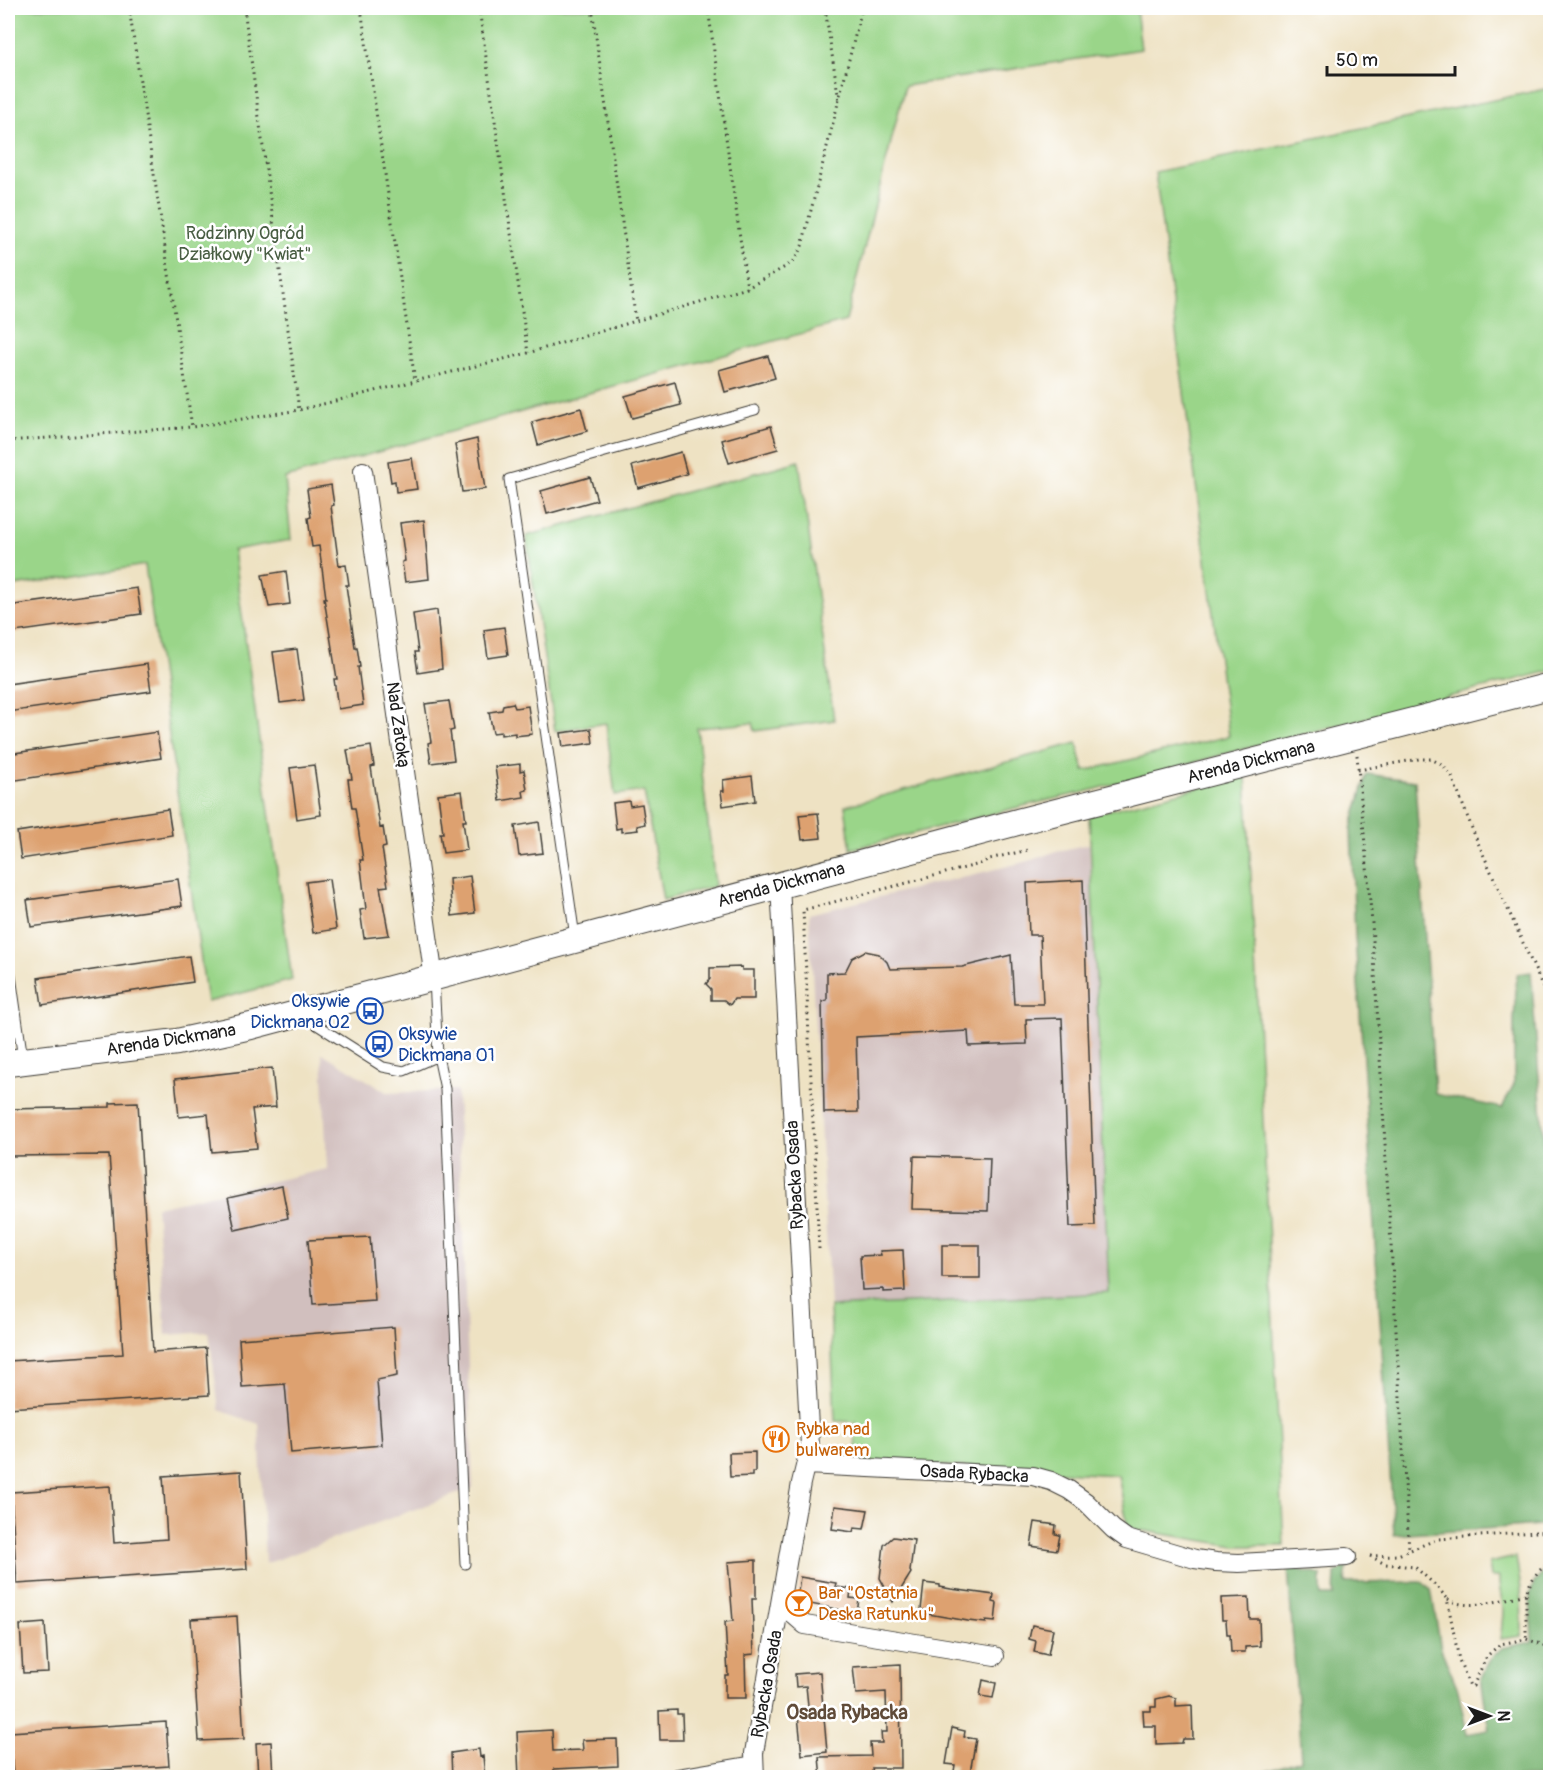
<svg xmlns="http://www.w3.org/2000/svg" width="1558" height="1785" font-family="Pangolin,sans-serif">
  <style>
    .industrial { fill: #d1bfbe }
    .green { fill: #9ad589; stroke: #5b7852; stroke-width: 1.5 }
    .forest { fill: #7bb675; stroke: #4c6948; stroke-width: 1.5 }
    .building { fill: #dda16f }
    .lines { fill: none; stroke-linecap: round; stroke-linejoin: round }
    .lane-casing { stroke: #3c3a35; stroke-width: 11 }
    .street-casing { stroke: #3c3a35; stroke-width: 20 }
    .secondary-casing { stroke: #3c3a35; stroke-width: 28 }
    .path { stroke: #3c3a35; stroke-width: 3; stroke-dasharray: 1.5 4.5; stroke-linecap: butt }
    .lane { stroke: #fff; stroke-width: 9 }
    .street { stroke: #fff; stroke-width: 18 }
    .secondary { stroke: #fff; stroke-width: 26 }
    .labels { text-anchor: middle; dominant-baseline: central; stroke-width: 5; stroke-linejoin: round; paint-order: stroke }
    .park-label { font-size: 18px; fill: #485d42; stroke: #fff }
    .street-label { font-size: 18px; fill: #1c1c1c; stroke: #fff }
    .transit-label { font-size: 18px; fill: #164399; stroke: #fff; text-anchor: end }
    .food-label { font-size: 18px; fill: #c56008; stroke: #fff; text-anchor: start }
    .neighbourhood-label { font-size: 20px; font-weight: bold; fill: #604b39; stroke: #fff }
  </style>
  <rect width="100%" height="100%" fill="#fff"/>
  <filter id="ink" filterUnits="userSpaceOnUse"><feTurbulence type="fractalNoise" baseFrequency=".0167" numOctaves="2"/><feDisplacementMap in="SourceGraphic" scale="12" xChannelSelector="R" yChannelSelector="G"/><feConvolveMatrix kernelMatrix="1 2 1 2 8 2 1 2 1" color-interpolation-filters="sRGB"/></filter>
  <filter id="wash" filterUnits="userSpaceOnUse"><feTurbulence type="fractalNoise" baseFrequency=".008" numOctaves="4" result="noise"/><feDisplacementMap in="SourceGraphic" scale="24" xChannelSelector="R" yChannelSelector="G"/><feGaussianBlur stdDeviation="1.35" result="paint"/><feColorMatrix in="noise" values="0 0 0 0 0 0 0 0 0 0 0 0 0 0 0 0 0 1.4 0 .05"/><feComposite in="paint" operator="in"/></filter>
  <g filter="url(#wash)">
    <rect width="100%" height="100%" fill="#eee2c3"/>
    <path class="industrial" d="M1089 844 1109 1293 830 1307 809 914 1029 861 1054 852Z
      M322 1053 388 1093 457 1090 473 1488 265 1564 259 1424 219 1410 209 1332 166 1335 156 1207 327 1169Z"/>
    <path class="green" d="M8 8H1136L1141 49 905 86 846 321 285 478 291 540 233 550 292 980 207 1002 145 565 8 587Z
      M1550 88V671L1232 752 1089 791 1023 806 851 849 845 806 1077 743 1084 771 1229 736 1155 172Z
      M799 461 834 720 755 731 753 723 697 728 715 886 663 900 644 791 615 795 606 723 555 731 526 536Z
      M1246 776 1284 1546H1235L1128 1528 1118 1475 856 1461 855 1422 835 1421 830 1307 1109 1293 1089 815Z
      M1516 1557 1521 1589 1522 1636 1501 1639C1501 1629 1503 1619 1503 1610 1503 1599 1498 1588 1499 1577H1491L1489 1563Z"/>
    <path class="forest" d="M1367 774 1415 781 1435 1094 1502 1108 1514 1084V1019L1517 974 1531 972 1550 1222V1521L1541 1525 1394 1535 1355 936 1351 829Z
      M1347 1566 1345 1583 1422 1582 1431 1589 1441 1649 1458 1689 1467 1734 1489 1730 1481 1678 1490 1659 1502 1648 1532 1642 1530 1594 1534 1583 1550 1566V1777L1246 1778 1301 1760 1288 1567 1321 1575V1596H1334L1335 1574Z"/>
    <g id="blocks">
      <path class="building" d="M768 356 775 378 725 392 719 370Z
        M675 382 681 405 632 418 625 396Z
        M581 408 587 431 538 445 532 422Z
        M771 426 778 449 729 463 722 440Z
        M477 439 485 489 462 492 455 444Z
        M681 452 687 474 638 488 632 466Z
        M412 458 417 489 396 492 395 481 391 482 388 462Z
        M590 477 597 500 547 514 541 491Z
        M331 485 334 505 331 506 339 566 346 565 349 585H346L355 647H357L360 667H358L363 705 338 709 334 679H337L324 598H326L319 546 312 547 308 518 311 517 307 489Z
        M424 520 429 579 405 582 402 562 405 561 400 523Z
        M286 571 290 604 269 607 262 575Z
        M137 588 141 614 8 633V606Z
        M437 610 442 669 418 673 415 652H418L413 614Z
        M504 627 508 655 488 658 484 630Z
        M297 649 304 700 280 703 273 652Z
        M147 664 151 691 8 712V684Z
        M449 701 454 730 450 731 454 760 431 763 428 743 431 742 425 704Z
        M513 703 515 708 528 706 532 734 515 736V733L501 735V732L493 733 489 712 502 710 503 705Z
        M591 729 593 743 563 747 561 733Z
        M157 732 161 758 10 781 8 754Z
        M371 746 374 766 371 767 380 828 383 827 386 847 382 848 388 886 380 887 389 935 364 938 360 910 366 909 360 860H363L355 808H352L348 779H352L347 750Z
        M520 764V771L524 770 527 790 523 791 524 797 500 801 495 767Z
        M314 765 321 815 297 819 290 768Z
        M752 776 755 801 723 806 721 791H724L723 780Z
        M462 791 466 821H463L467 850 443 853 440 833H443L438 794Z
        M629 801 630 806 642 804 645 824 637 826 638 830 621 832V828L616 829 613 803Z
        M168 809 172 835 21 859 17 832Z
        M818 813 821 838 802 840 799 815Z
        M539 822 543 853 519 856 515 826Z
        M470 876 475 913 452 916 449 879Z
        M178 879 182 906 31 927 27 900Z
        M329 879 336 929 313 933 306 882Z
        M1083 880 1095 1226 1070 1227 1062 1018 1026 1019 1027 1044 969 1046 968 1031 856 1037 858 1112 824 1113 822 1001 827 1000V973L845 972 852 958 865 951 879 954 887 962 890 969 962 967 1011 955 1014 1004H1043L1040 935H1029L1027 883Z
        M189 956 193 982 42 1005 38 978Z
        M742 967V970H754V999H734L730 1005 724 1000H711V989L706 984 710 979V968Z
        M272 1068 276 1107 252 1109 257 1148 212 1152 208 1114 179 1117 175 1079Z
        M138 1102 153 1352 206 1348 209 1395 8 1408V1361L123 1354 109 1155 8 1156V1109L110 1107V1103Z
        M914 1156 990 1158 988 1211 912 1209Z
        M282 1186 288 1218 235 1230 228 1198Z
        M370 1237 375 1301 313 1305 308 1240Z
        M942 1245H980V1278H942Z
        M903 1250 905 1291 883 1292V1289L862 1290 860 1256 881 1255 880 1251Z
        M394 1327 397 1376 377 1380 382 1445 291 1453 285 1384 242 1387 239 1339Z
        M755 1452V1472H752V1476L730 1477 729 1453Z
        M241 1471 247 1569 17 1584 11 1492 110 1486 114 1543 167 1539 163 1476Z
        M835 1506 868 1510 864 1529 854 1528 853 1532 832 1529Z
        M1035 1522 1056 1525 1055 1534 1060 1535 1057 1550 1031 1546Z
        M893 1537 914 1540 910 1571 911 1573 893 1602 880 1578 884 1545Z
        M756 1560V1599H752L754 1654 745 1655 746 1698H725V1675H728L725 1622 733 1621 728 1562Z
        M800 1577 836 1583 835 1587 851 1589 850 1598 859 1599 857 1613 805 1603V1600L797 1599Z
        M924 1583 940 1585V1587L951 1589 994 1595 993 1602 997 1603 995 1622 986 1621V1623L968 1621 928 1614 929 1611 921 1610Z
        M1249 1597 1250 1619H1259L1260 1646 1245 1647V1652H1231L1230 1634H1227L1226 1620H1222L1221 1598Z
        M237 1616 244 1739 199 1741 191 1619Z
        M45 1623 48 1672 23 1673 20 1625Z
        M1032 1625 1053 1629 1048 1655 1034 1652 1036 1641 1029 1639Z
        M900 1664 901 1768H872L873 1778H821L819 1757 871 1756 870 1743H882L881 1732H887L886 1692 856 1694 853 1667Z
        M820 1672 827 1752 802 1755 798 1716 809 1715 806 1686 796 1687 795 1674Z
        M983 1680 996 1683 993 1698 980 1696Z
        M1169 1696 1176 1698V1706L1192 1705 1193 1739H1183L1182 1743 1156 1744V1726H1144L1143 1711H1151V1707H1156V1699Z
        M677 1710V1714H682L683 1740H660L659 1711Z
        M166 1722 169 1766 13 1776 10 1732Z
        M952 1728 965 1731 964 1737 976 1739 969 1778H953L955 1765 946 1764Z
        M552 1730 553 1751 583 1750 582 1740 617 1739 618 1766 554 1769V1778H519L517 1732Z
        M271 1742 273 1775 258 1776 256 1743Z
        M479 1749 480 1757 483 1756 485 1778H452L451 1753Z"/>
    </g>
  </g>
  <g filter="url(#ink)">
    <use href="#blocks" fill-opacity="0" stroke="#3c3a35" stroke-width="1.5"/>
    <g class="lines">
      <g class="lane-casing">
        <path id="lane" d="M575 937 509 479 755 410
          M8 955 23 1059
          M308 1012 317 1025 383 1067 404 1071 438 1056 434 979
          M438 1056 445 1089 465 1564"/>
      </g>
      <g class="street-casing">
        <path id="street" d="M363 471 434 979
          M806 1465 1033 1476 1051 1481 1069 1490 1086 1502 1113 1529 1127 1539 1195 1559 1216 1562 1239 1563 1347 1557
          M781 1604 805 1625 995 1656
          M677 1778 754 1765
          M755 1778 754 1753 801 1483 810 1446 780 885"/>
      </g>
      <g class="secondary-casing">
        <path id="secondary" d="M8 1063 177 1042 251 1026 1025 820 1550 686"/>
      </g>
      <path class="path" d="M129 8 192 427
        M244 8 299 410
        M361 8 415 381
        M479 8 528 353
        M592 8 636 322
        M708 8 747 288
        M825 8 839 101
        M8 441 192 427 299 410 528 353 747 288 787 266 795 259 802 246 862 8
        M1357 755 1372 923 1409 1550
        M1358 770 1419 759H1431L1443 765 1452 777 1475 836 1550 1003
        M819 1249 803 910 980 864 989 859 1028 850
        M1370 1556 1385 1564 1415 1567 1433 1583 1447 1598 1459 1660 1470 1686H1473L1487 1656 1500 1644 1526 1639 1550 1647
        M1370 1556 1398 1555 1438 1539 1550 1531
        M1526 1594V1639
        M1448 1599C1467 1612 1505 1599 1526 1594 1530 1581 1538 1569 1550 1563"/>
      <use href="#lane" class="lane"/>
      <use href="#street" class="street"/>
      <use href="#secondary" class="secondary"/>
    </g>
  </g>
  <defs>
    <g id="bus-ring" transform="scale(1.35)"><circle r="9.5" fill="#fff" stroke="#1a4fb4" stroke-width="1.5"/><path d="M-5-6H5V4H4V6H2V4H-2V6H-4V4H-5ZM-3.5-4V0h7V-4ZM-3.5 1.2v1.5H-2V1.2ZM2 1.2v1.5H3.5V1.2Z" fill="#1a4fb4"/></g>
    <g id="restaurant-ring" transform="scale(1.35)"><circle r="9.5" fill="#fff" stroke="#e8710a" stroke-width="1.5"/><path d="M-5-6h1v4h1v-4h1v4h1v-4h1v5L-1.5 .5V6h-2V.5L-5-1ZM5-6V6H3V1.5H1.5Q1.5-4 5-6Z" fill="#e8710a"/></g>
    <g id="bar-ring" transform="scale(1.35)"><circle r="9.5" fill="#fff" stroke="#e8710a" stroke-width="1.5"/><path d="M-6-5H6L.8 .8V4.5H3.5V6h-7V4.5H-.8V.8Z" fill="#e8710a"/></g>
  </defs>
  <g fill-rule="evenodd">
    <use href="#bus-ring" x="370" y="1011"/>
    <use href="#bus-ring" x="379" y="1044"/>
    <use href="#restaurant-ring" x="776" y="1439"/>
    <use href="#bar-ring" x="799" y="1603"/>
  </g>
  <g class="labels">
    <g class="park-label">
      <text x="245" y="233">Rodzinny Ogród<tspan x="245" dy="21">Działkowy "Kwiat"</tspan></text>
    </g>
    <g class="street-label">
      <text transform="translate(398 725) rotate(82)">Nad Zatoką</text>
      <text transform="translate(1251 762) rotate(-14)">Arenda Dickmana</text>
      <text transform="translate(781 885) rotate(-15)">Arenda Dickmana</text>
      <text transform="translate(171 1040) rotate(-9)">Arenda Dickmana</text>
      <text transform="translate(795 1175) rotate(-93)">Rybacka Osada</text>
      <text transform="translate(974 1474) rotate(3)">Osada Rybacka</text>
      <text transform="translate(767 1684) rotate(-80)">Rybacka Osada</text>
    </g>
    <g class="transit-label">
      <text x="350" y="1001">Oksywie<tspan x="350" dy="21">Dickmana 02</tspan></text>
      <text x="398" y="1034" text-anchor="start">Oksywie<tspan x="398" dy="21">Dickmana 01</tspan></text>
    </g>
    <g class="food-label">
      <text x="796" y="1429">Rybka nad<tspan x="796" dy="21">bulwarem</tspan></text>
      <text x="818" y="1593">Bar "Ostatnia<tspan x="818" dy="21">Deska Ratunku"</tspan></text>
    </g>
    <g class="neighbourhood-label">
      <text x="847" y="1712">Osada Rybacka</text>
    </g>
  </g>
  <rect width="1558" height="1785" fill="none" stroke="#fff" stroke-width="30"/>
  <g transform="translate(1489 1716) rotate(90)" stroke="#ffffff" stroke-width="4.5" paint-order="stroke">
  <path d="M0-4.5L10 22L0 15L-10 22Z" fill="#1c1c1c"/>
  <text y="-9" font-size="16" font-weight="bold" text-anchor="middle" fill="#1c1c1c">N</text>
  </g>
  <path d="M1327 66v9h128v-9" fill="none" stroke="#1c1c1c" stroke-width="3"/>
  <text x="1336" y="66" font-size="18" fill="#1c1c1c" stroke="#ffffff" stroke-width="4.5" paint-order="stroke">50 m</text>
</svg>
